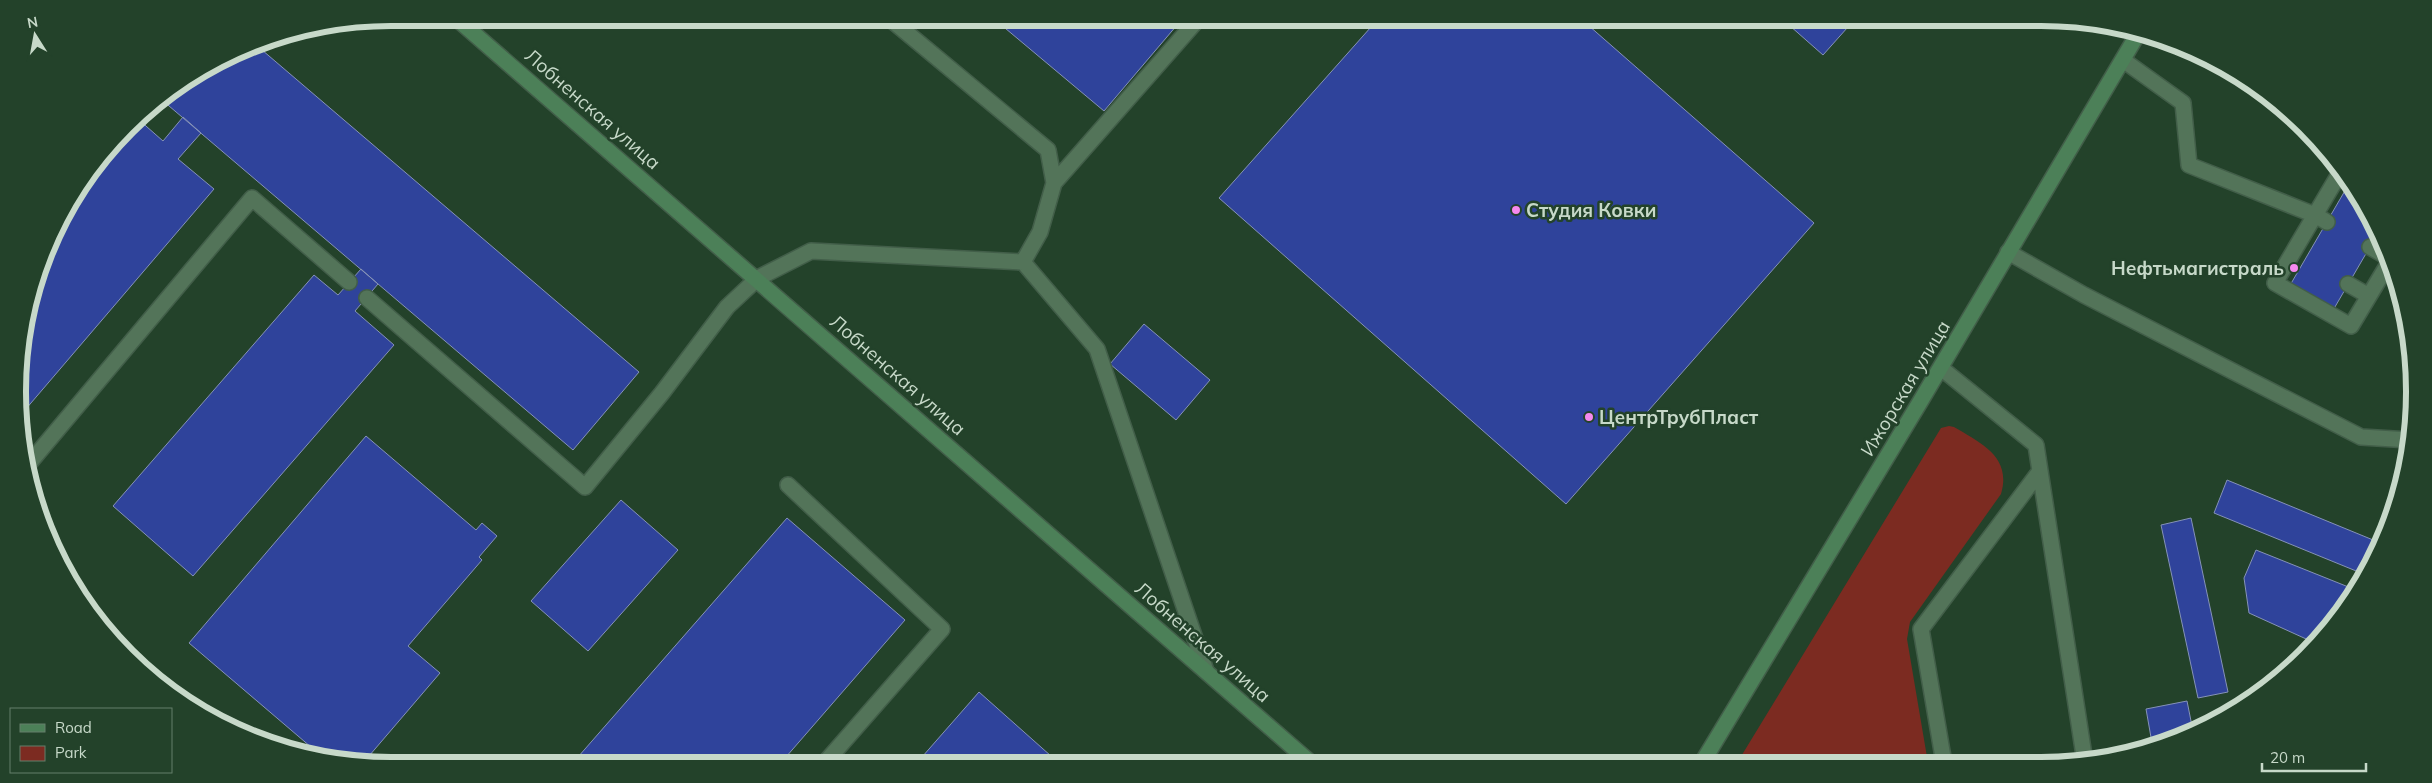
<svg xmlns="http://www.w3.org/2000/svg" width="2432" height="783" font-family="Mulish,sans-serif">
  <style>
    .green { fill: #7c2b21 }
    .building { fill: #2f439b; stroke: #8592b7 }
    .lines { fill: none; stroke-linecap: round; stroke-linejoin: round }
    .lane-casing { stroke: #425e49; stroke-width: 18 }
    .secondary-casing { stroke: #425e49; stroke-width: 18 }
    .lane { stroke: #537459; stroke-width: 15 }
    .secondary { stroke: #4c8058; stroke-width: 15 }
    .poi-dot { fill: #f589ee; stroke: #23422a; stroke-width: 2 }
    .labels { text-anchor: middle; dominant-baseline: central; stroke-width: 5; stroke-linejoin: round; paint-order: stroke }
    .street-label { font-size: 19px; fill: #c7d9c9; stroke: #23422a }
    .poi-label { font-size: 19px; font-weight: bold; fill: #c7d9c9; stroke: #23422a; text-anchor: start }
    .rim { fill: none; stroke: #c7d9c9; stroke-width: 6 }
  </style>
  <rect width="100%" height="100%" fill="#23422a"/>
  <path class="green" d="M1949 426 1954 427C1981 443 2012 457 2001 494L1910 622 1907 639 1928 763H1737L1941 428Z"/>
  <path class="building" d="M993 18H1183L1104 111Z
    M1379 18H1580L1814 223 1566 504 1219 198Z
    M1781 18H1856L1823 55Z
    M255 44 639 372 573 450 162 100Z
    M183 117 201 133 178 159 214 189 19 417 21 343 56 226 83 182 138 119 163 141Z
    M2350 182 2378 233 2332 312 2289 287Z
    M361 269 378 284 355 311 394 345 193 576 113 506 314 275 338 295Z
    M1144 324 1210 380 1176 420 1110 364Z
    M366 436 476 530 482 523 497 536 479 557 482 560 408 646 440 673 363 763 325 759 189 643Z
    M2227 480 2378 542 2366 575 2214 513Z
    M621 500 678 550 588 651 531 601Z
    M787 518 905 620 779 765H571Z
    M2191 518 2228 692 2198 698 2161 525Z
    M2256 550 2356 590 2315 643 2249 613 2244 578Z
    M979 692 1060 764 915 765Z
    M2187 701 2193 731 2152 743 2146 709Z"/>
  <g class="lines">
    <g class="lane-casing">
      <path id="lane" d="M889 18 1048 150 1054 183 1040 232 1023 262
        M2123 60 2183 103 2189 165 2315 215 2327 222
        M2341 171 2275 283 2351 326 2390 261
        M1054 183 1199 18
        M2370 247 2389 258
        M2008 252 2084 295 2361 437 2410 440
        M2348 284 2369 296
        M367 298 585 487 662 393 727 307 758 278 811 251 1023 262 1097 349 1206 671
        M1941 368 2036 445 2085 762
        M27 466 252 198 349 282
        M788 485 942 629 823 765
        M1944 763 1921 629 2040 471"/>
    </g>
    <g class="secondary-casing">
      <path id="secondary" d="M456 18 1312 764
        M1702 763 1920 402 2139 32"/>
    </g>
    <use href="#lane" class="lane"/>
    <use href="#secondary" class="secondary"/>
  </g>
  <g class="poi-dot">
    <circle cx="1516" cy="210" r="5"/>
    <circle cx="2294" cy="268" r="5"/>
    <circle cx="1589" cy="417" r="5"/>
  </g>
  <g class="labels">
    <g class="street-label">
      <text transform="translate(593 109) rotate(41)">Лобненская улица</text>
      <text transform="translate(898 375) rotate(41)">Лобненская улица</text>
      <text transform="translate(1905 388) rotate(-59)">Ижорская улица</text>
      <text transform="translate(1203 642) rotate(41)">Лобненская улица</text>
    </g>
    <g class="poi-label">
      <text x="1526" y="210">Студия Ковки</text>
      <text x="2284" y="268" text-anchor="end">Нефтьмагистраль</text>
      <text x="1599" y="417">ЦентрТрубПласт</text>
    </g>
  </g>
  <path d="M0 0H2432V783H0ZM391 26H2041A365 365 0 0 1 2406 391V392A365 365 0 0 1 2041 757H391A365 365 0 0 1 26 392V391A365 365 0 0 1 391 26Z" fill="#23422a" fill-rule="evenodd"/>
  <path class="rim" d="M391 26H2041A365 365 0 0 1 2406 391V392A365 365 0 0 1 2041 757H391A365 365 0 0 1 26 392V391A365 365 0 0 1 391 26Z"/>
  <rect x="10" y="708" width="162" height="65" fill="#23422a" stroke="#657e6a"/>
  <rect x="20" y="724" width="25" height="8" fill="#4c8058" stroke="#657e6a"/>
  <text x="55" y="733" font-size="15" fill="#c7d9c9">Road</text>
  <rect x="20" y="746" width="25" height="15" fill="#7c2b21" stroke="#657e6a"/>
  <text x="55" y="758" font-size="15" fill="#c7d9c9">Park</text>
  <g transform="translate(35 35) rotate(349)" stroke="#23422a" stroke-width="4" paint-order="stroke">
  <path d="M0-4L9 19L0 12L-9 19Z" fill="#c7d9c9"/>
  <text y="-8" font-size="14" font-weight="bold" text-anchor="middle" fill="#c7d9c9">N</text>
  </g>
  <path d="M2262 763v8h104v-8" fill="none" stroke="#c7d9c9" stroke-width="2.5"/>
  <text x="2270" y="763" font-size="15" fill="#c7d9c9" stroke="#23422a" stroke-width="4" paint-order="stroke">20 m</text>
</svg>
